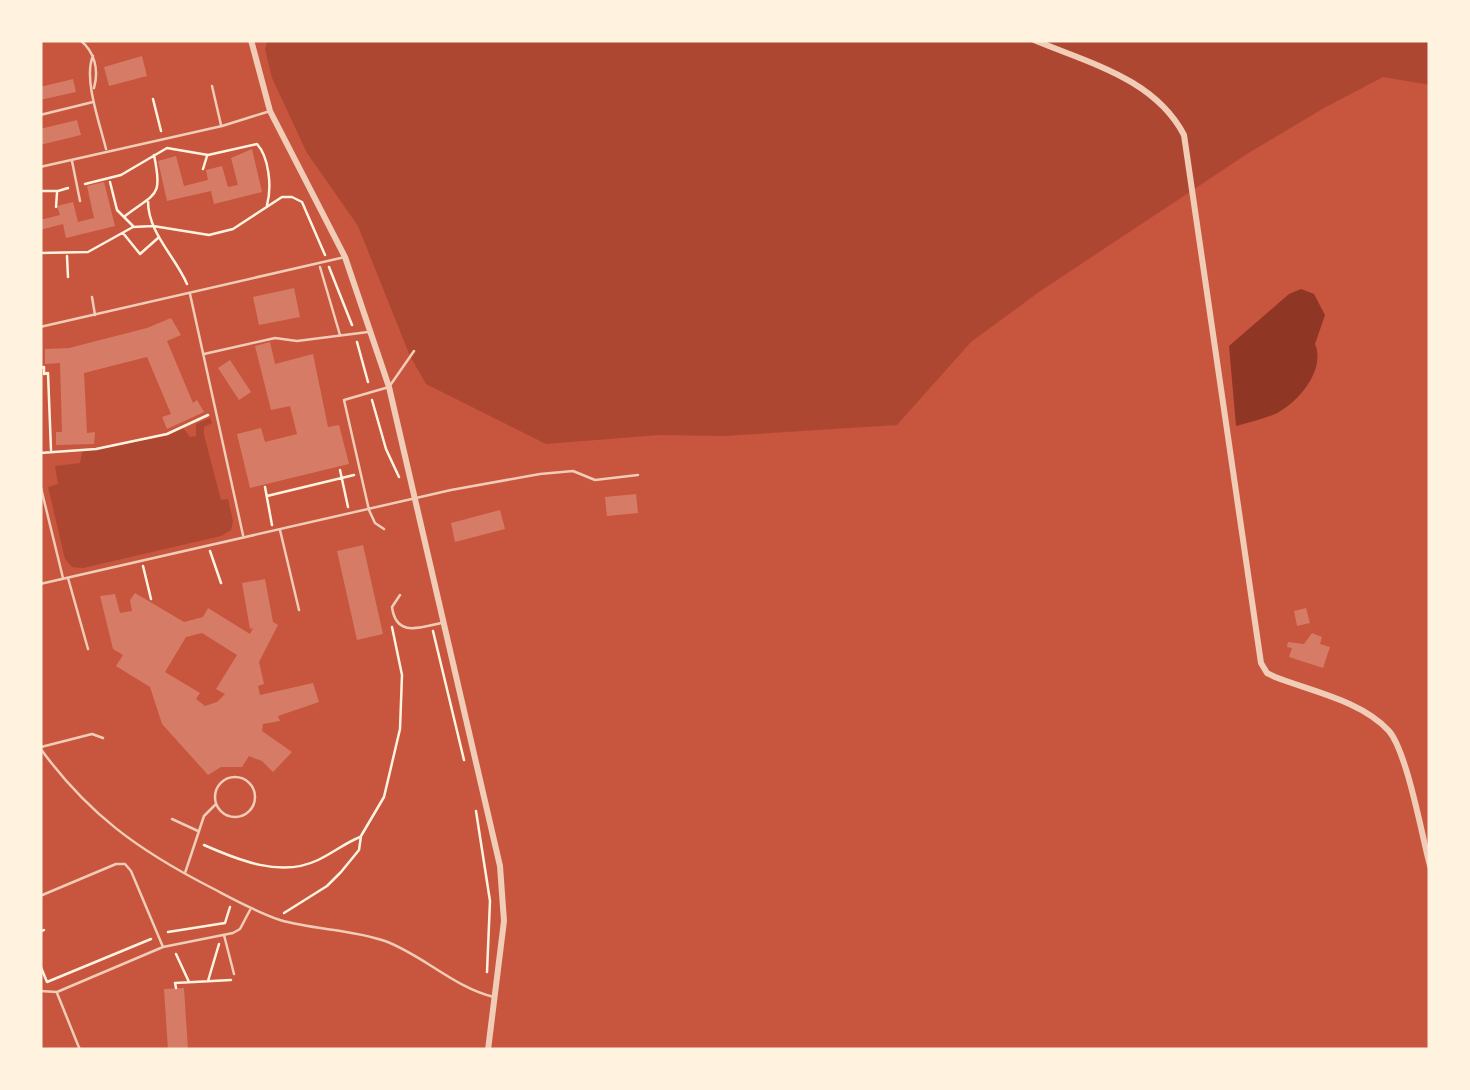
<svg xmlns="http://www.w3.org/2000/svg" width="1470" height="1090" font-family="Montserrat,sans-serif">
  <style>
    .green { fill: #ae4732 }
    .water { fill: #8f3625 }
    .building { fill: #d67c66; fill-rule: evenodd }
    .lines { fill: none; stroke-linecap: round; stroke-linejoin: round }
    .path { stroke: #fff3e0; stroke-width: 2.5 }
    .service { stroke: #f1ccb7; stroke-width: 2.5 }
    .minor { stroke: #f1ccb7; stroke-width: 6 }
  </style>
  <rect width="100%" height="100%" fill="#c8553d"/>
  <path class="green" d="M268 40H1430V85L1383 77 1324 108 1247 154 1039 292 971 342 897 425 724 436 659 435 546 444 426 384 410 356 358 226 307 153 272 78 265 49Z
    M210 418 212 423 204 427V435L221 500 228 499 233 521 231 530 221 536 83 568 72 567 65 559 48 487 58 484 55 466 80 463 82 452 166 436 183 428 190 437 196 436V424Z"/>
  <path class="water" d="M1301 289 1314 294 1325 315 1315 344C1326 370 1298 403 1275 414 1263 419 1249 422 1236 426L1229 346 1289 294Z"/>
  <path class="building" d="M142 56 147 76 109 86 104 67Z
    M73 79 76 92 40 100V87Z
    M77 120 81 135 40 145V129Z
    M252 149 262 192 214 204 211 191 167 201 158 161 176 156 184 186 208 180 206 170 222 166 228 187 238 185 231 158Z
    M104 182 115 226 66 238 63 224 40 230V220L60 215 57 206 73 202 78 222 94 218 87 186Z
    M294 288 300 317 259 325 253 297Z
    M171 318 181 335 167 341 193 403 197 400 204 412 167 429 162 417 171 414 147 357 84 373 87 433 95 432 94 444 56 445V432H62L60 363 45 364V349L69 348 147 328Z
    M270 342 275 364 313 354 328 427 339 425 349 464 250 488 237 434 261 428 265 442 297 434 290 406 271 410 255 346Z
    M230 360 251 392 239 400 218 368Z
    M636 494 638 513 607 516 605 497Z
    M500 510 505 529 455 542 451 523Z
    M363 545 383 634 357 640 337 551Z
    M265 579 273 622 278 625 259 662 264 684 258 686 260 695 313 683 319 702 278 716 280 721 263 724 262 731 292 752 273 772 262 761 249 756 242 767H221L208 775 162 724 150 687 116 666 123 655 113 649 100 596 115 594 120 613 132 611 130 600 135 593 184 622 203 617 208 608 250 634 253 628 250 629 242 583ZM202 633 237 655 216 689 225 694 217 702 205 706 196 699 200 693 165 672 186 637Z
    M1306 608 1310 623 1297 626 1294 611Z
    M1312 633 1322 637 1320 644 1330 647 1323 668 1289 657 1292 648 1287 647 1288 642 1304 644Z
    M184 988 188 1050H168L164 989Z"/>
  <g class="lines">
    <path class="path" d="M153 99 161 131
      M203 169 207 156
      M110 182 117 210 133 226
      M85 184 121 175 167 148 208 155 257 144C269 157 272 187 267 205
      M40 191H58L68 188
      M148 201C148 233 175 256 187 284
      M56 207 57 193
      M125 216C156 192 163 198 154 155
      M123 233 140 254 158 238
      M40 253 88 252 133 227 153 226 209 235 233 229 282 197H292L302 202 325 255
      M67 256 68 277
      M329 267 352 325
      M357 342 368 382
      M40 368 44 367V374L48 373 51 450
      M372 400 386 449 399 477
      M40 453 96 449 167 434 208 415
      M340 470 348 507
      M265 487 272 525
      M267 496 354 475
      M210 551 221 583
      M143 566 151 599
      M433 631 464 760
      M476 811 490 901 487 972
      M204 845C238 860 281 878 318 860 333 853 345 843 360 837
      M284 913 327 886 341 872 359 850 361 836 384 797 400 729 402 675 392 627
      M225 923 230 907
      M40 932 44 930
      M168 932 225 923
      M176 954 189 982
      M40 965 47 982 151 939
      M208 981 219 944
      M176 988 175 983 231 980"/>
    <path class="service" d="M80 40C95 52 99 70 94 88
      M93 56C83 78 100 124 106 149
      M212 86 221 125
      M40 115 93 102
      M72 161 80 201
      M40 167 222 126 267 112
      M320 267 340 335
      M190 294 243 535
      M92 297 95 315
      M40 327 345 257
      M204 354 275 338 297 341 368 332
      M40 484 63 578
      M384 529 375 523 369 510 344 400 389 387 414 351
      M280 530 299 610
      M68 578 88 649
      M40 584 451 490 540 474 573 471 595 480 638 475
      M400 595 392 607C396 637 419 628 441 623
      M41 747 92 734 103 738
      M40 748C88 814 138 850 210 887 233 899 256 912 280 920 314 930 351 929 385 941 423 955 455 988 494 997
      M215 797a20 20 0 1 1 40 0a20 20 0 1 1-40 0Z
      M172 819 198 831
      M185 873 204 816 216 804
      M40 896 116 864H125L131 871 163 947
      M224 935 234 974
      M40 991 57 992 163 947 233 933 240 929 250 910
      M57 993 80 1050"/>
    <path class="minor" d="M251 40 270 111 345 257 389 387 500 866 504 921 488 1050
      M1034 40C1089 63 1155 79 1184 135L1261 663 1267 673 1275 677C1311 691 1362 701 1389 731 1407 752 1422 836 1430 866"/>
  </g>
  <rect width="1470" height="1090" fill="none" stroke="#fff3e0" stroke-width="85"/>
</svg>
